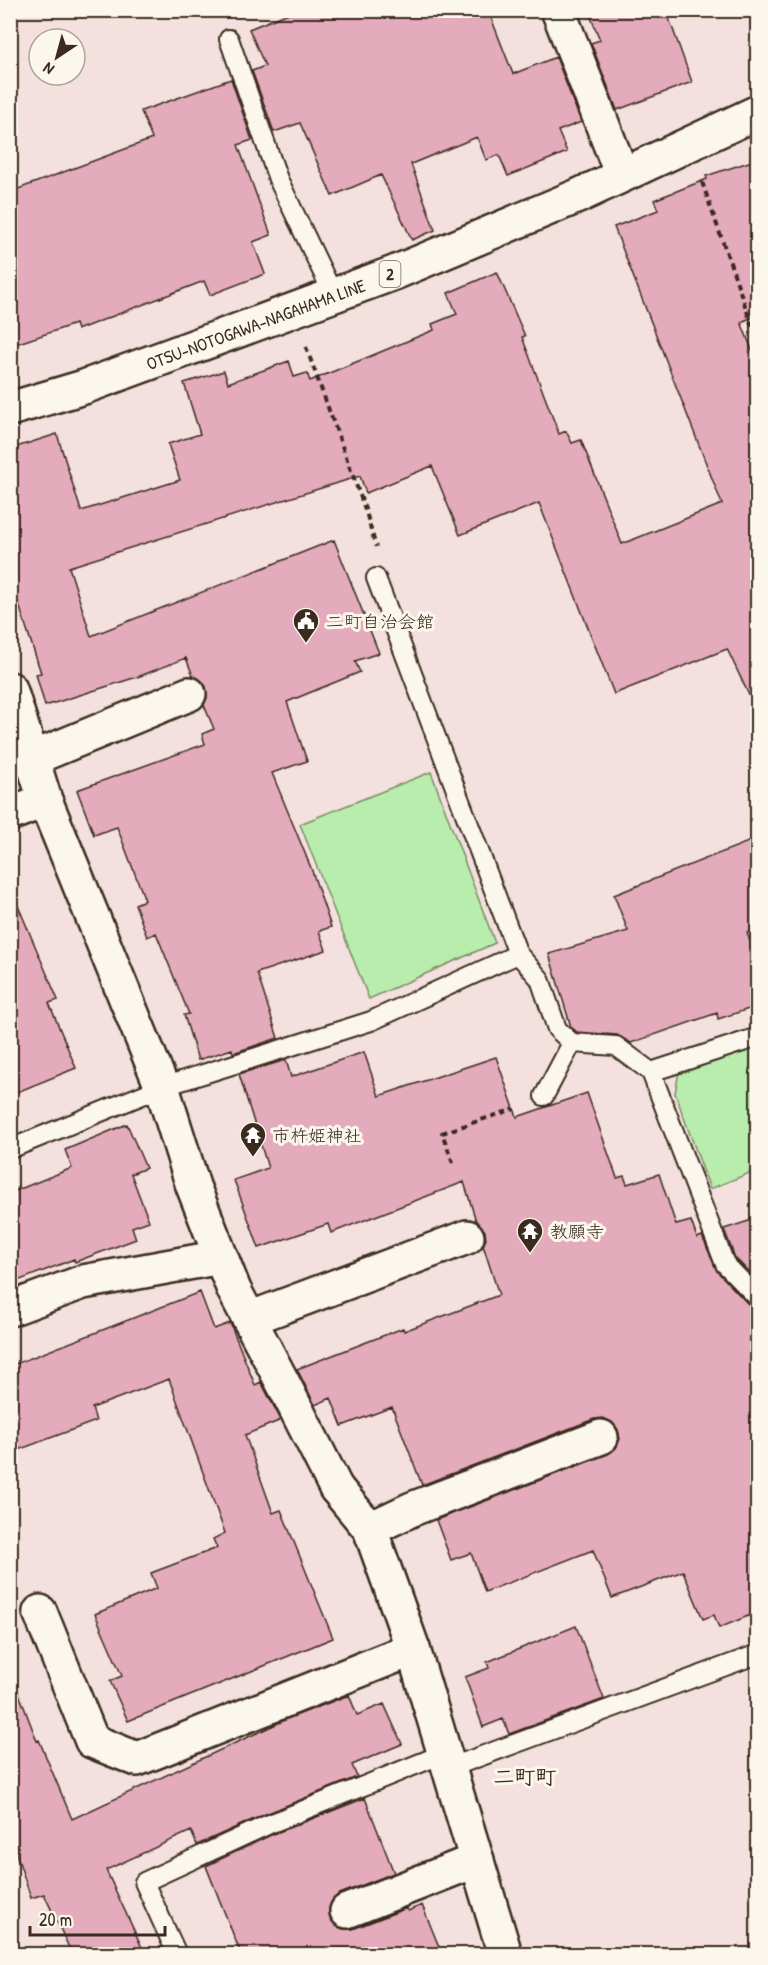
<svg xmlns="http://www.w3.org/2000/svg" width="768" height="1965" font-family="'Patrick Hand','Klee One',sans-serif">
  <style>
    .green { fill: #b9edae; stroke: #7a8c66; stroke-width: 1.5 }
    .building { fill: #e4abbd; stroke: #3b2a1e; stroke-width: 1.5 }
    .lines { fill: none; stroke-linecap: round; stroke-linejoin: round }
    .service-casing { stroke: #3b2a1e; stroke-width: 22 }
    .minor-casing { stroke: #3b2a1e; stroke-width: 38 }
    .tertiary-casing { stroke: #3b2a1e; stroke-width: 38 }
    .primary-casing { stroke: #3b2a1e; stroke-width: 38 }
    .path { stroke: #3b2a1e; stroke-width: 4; stroke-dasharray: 6 4.5; stroke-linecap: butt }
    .service { stroke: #fbf7ec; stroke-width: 18 }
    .minor { stroke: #fbf7ec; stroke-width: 33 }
    .tertiary { stroke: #fbf7ec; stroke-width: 33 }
    .primary { stroke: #fbf7ec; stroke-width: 33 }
    .labels { text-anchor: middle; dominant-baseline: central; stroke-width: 6; stroke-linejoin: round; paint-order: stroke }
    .shield { fill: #fbf7ec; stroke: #75685c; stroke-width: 1.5 }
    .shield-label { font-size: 16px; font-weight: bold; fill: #3b2a1e }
    .street-label { font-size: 18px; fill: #3b2a1e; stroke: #fbf7ec }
    .poi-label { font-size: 18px; fill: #3b2a1e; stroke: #fbf7ec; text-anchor: start }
    .quarter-label { font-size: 21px; font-weight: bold; fill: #3b2a1e; stroke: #fbf7ec }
  </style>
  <rect width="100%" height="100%" fill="#f4e0de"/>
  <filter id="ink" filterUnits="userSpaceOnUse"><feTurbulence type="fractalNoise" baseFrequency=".0167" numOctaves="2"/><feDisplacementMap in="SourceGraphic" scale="12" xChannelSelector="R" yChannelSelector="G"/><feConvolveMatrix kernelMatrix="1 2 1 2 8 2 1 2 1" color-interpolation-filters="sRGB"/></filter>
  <g filter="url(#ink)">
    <path class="green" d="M431 772 495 943 369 999 300 824Z
      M757 1047V1170L710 1189 675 1093 679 1072Z"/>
    <path class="building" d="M296 10H488L513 74 556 57 581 122 558 131 567 152 508 176 499 155 486 160 477 137 411 164 435 230 412 240 381 175 332 196 300 123 274 132 252 71 265 66 249 29Z
      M588 10H666L692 82 617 110 591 43 600 40Z
      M231 79 252 140 238 145 271 235 253 242 265 274 210 295 204 281 77 330 75 324 10 346V192L152 139 141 111Z
      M758 159V315L741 322 758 365V714L727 649 614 694 539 503 460 535 432 466 366 493 360 476 69 567 91 636 334 540 379 653 355 661 360 672 287 702 307 761 272 773 311 868 331 927 319 931 326 950 257 973 278 1038 233 1053 232 1049 198 1060 184 1015 189 1014 156 933 147 937 135 904 145 900 117 827 94 835 77 790 205 744 202 734 214 729 204 705 207 697 206 687 201 680 193 676 186 658 140 676 45 706 36 674 41 673 10 577V449L57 434 81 511 180 480 168 444 200 434 184 383 224 371 228 383 289 361 294 377 307 373 310 381 434 330 432 324 457 314 448 293 497 272 525 336 522 337 559 434 566 431 572 443 581 440 622 544 722 504 614 227 658 210 654 200 707 179 706 176Z
      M758 838V930L747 933 758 963V1006L718 1019 717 1013 631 1043 617 1035 577 1032 571 1027 549 954 628 931 614 895Z
      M10 887 58 1000 49 1003 76 1068 10 1095Z
      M364 1052 379 1096 496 1057 517 1117 587 1093 617 1178 624 1176 627 1184 659 1174 676 1225 691 1221 697 1238 702 1236 717 1271 750 1306 758 1309V1612L719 1628 714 1615 703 1619 683 1571 612 1598 593 1550 485 1592 471 1553 451 1560 436 1520 608 1454 616 1448 620 1439 618 1430 612 1422 603 1418 594 1419 422 1485 392 1407 342 1426 331 1398 315 1405 297 1369 403 1328 404 1331 499 1295 483 1245 486 1239 485 1231 476 1221 464 1182 331 1233 328 1224 259 1248 234 1180 268 1168 239 1074 286 1060 291 1077Z
      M127 1124 146 1168 131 1174 149 1221 132 1227 136 1239 75 1262 74 1259 10 1284V1193L72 1168 65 1150Z
      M758 1218V1281L735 1258 724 1229Z
      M200 1292 214 1329 230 1323 255 1385 261 1382 281 1420 245 1435 273 1513 281 1510 333 1638 128 1721 110 1681 122 1676 95 1614 157 1588 151 1573 217 1548 213 1539 225 1533 169 1379 92 1408 96 1421 10 1453V1366Z
      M576 1626 604 1699 509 1734 503 1719 483 1727 465 1677 489 1668 487 1662Z
      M13 1678 37 1741 39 1740 72 1819 287 1719 349 1695 357 1715 384 1704 402 1744 352 1765 357 1777 263 1815 197 1845 191 1831 106 1870 145 1954H72L44 1894 31 1898 10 1835V1679Z
      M365 1798 394 1873 340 1894 333 1899 329 1908 330 1918 336 1926 344 1929H353L407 1908 408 1911 422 1905 442 1954H241L206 1866 271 1835Z"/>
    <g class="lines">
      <g class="service-casing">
        <path id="service" d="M229 39 278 179 334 296
          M376 578 518 954 540 979 557 1029 572 1043 616 1046 651 1072 725 1264 758 1298
          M651 1072 758 1037
          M544 1096 572 1043
          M10 1149 162 1087 371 1021 518 954
          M449 1768 758 1654
          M177 1954 144 1882 267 1825 445 1753"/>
      </g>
      <g class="minor-casing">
        <path id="minor" d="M558 10 622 175
          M10 689 45 800 162 1087 193 1186 234 1290 285 1387 336 1488
          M31 759 189 694
          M10 814 45 800
          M10 1309 83 1282 221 1257
          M249 1319 467 1237
          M370 1529 412 1509 601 1437
          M40 1612 92 1741 137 1759 413 1649
          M347 1911 477 1860"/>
      </g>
      <g class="tertiary-casing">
        <path id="tertiary" d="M336 1488 370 1529 413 1649 505 1954"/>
      </g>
      <g class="primary-casing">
        <g id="primary">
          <path id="s1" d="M10 409 84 387 394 273 578 196 758 112"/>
        </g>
      </g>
      <path class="path" d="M702 182 758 343
        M306 347 366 512 376 547
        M453 1163 442 1133 514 1109"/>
      <use href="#service" class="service"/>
      <use href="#minor" class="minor"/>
      <use href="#tertiary" class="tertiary"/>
      <use href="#primary" class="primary"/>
    </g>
  </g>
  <defs>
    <g id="civic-pin" transform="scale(1.35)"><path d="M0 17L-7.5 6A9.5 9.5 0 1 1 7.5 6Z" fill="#3b2a1e" stroke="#fbf7ec"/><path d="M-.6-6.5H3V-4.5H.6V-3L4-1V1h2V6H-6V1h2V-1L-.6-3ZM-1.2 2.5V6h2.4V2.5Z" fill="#fff"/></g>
    <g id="temple-pin" transform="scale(1.35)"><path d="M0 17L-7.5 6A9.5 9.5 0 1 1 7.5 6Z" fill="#3b2a1e" stroke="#fbf7ec"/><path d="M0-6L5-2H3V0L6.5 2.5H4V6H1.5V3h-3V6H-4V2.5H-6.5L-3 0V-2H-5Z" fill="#fff"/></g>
  </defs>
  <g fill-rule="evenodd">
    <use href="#civic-pin" x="306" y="621"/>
    <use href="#temple-pin" x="253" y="1135"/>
    <use href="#temple-pin" x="530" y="1231"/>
  </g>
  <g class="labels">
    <rect class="shield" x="379.5" y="261" width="21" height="26" rx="4.5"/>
    <g class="shield-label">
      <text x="390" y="274">2</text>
    </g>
    <g class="street-label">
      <text stroke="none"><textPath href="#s1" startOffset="260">OTSU-NOTOGAWA-NAGAHAMA LINE</textPath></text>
    </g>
    <g class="poi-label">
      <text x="326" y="621">二町自治会館</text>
      <text x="272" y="1135">市杵姫神社</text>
      <text x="550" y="1231">教願寺</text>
    </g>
    <g class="quarter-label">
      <text x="525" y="1776">二町町</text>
    </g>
  </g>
  <rect width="768" height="1965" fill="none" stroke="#fbf7ec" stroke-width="36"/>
  <rect x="18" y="18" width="732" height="1929" fill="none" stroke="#3b2a1e" stroke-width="2" filter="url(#ink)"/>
  <g transform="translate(57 57) rotate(216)"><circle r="28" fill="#fbf7ec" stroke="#aea59a" stroke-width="1.5"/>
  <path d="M0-4.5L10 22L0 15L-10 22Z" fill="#3b2a1e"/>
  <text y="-9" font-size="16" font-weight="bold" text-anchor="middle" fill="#3b2a1e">N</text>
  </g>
  <path d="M30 1926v9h135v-9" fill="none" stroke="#3b2a1e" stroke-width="3"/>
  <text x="39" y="1926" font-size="18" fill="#3b2a1e" stroke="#fbf7ec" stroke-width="4.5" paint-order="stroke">20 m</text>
</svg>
